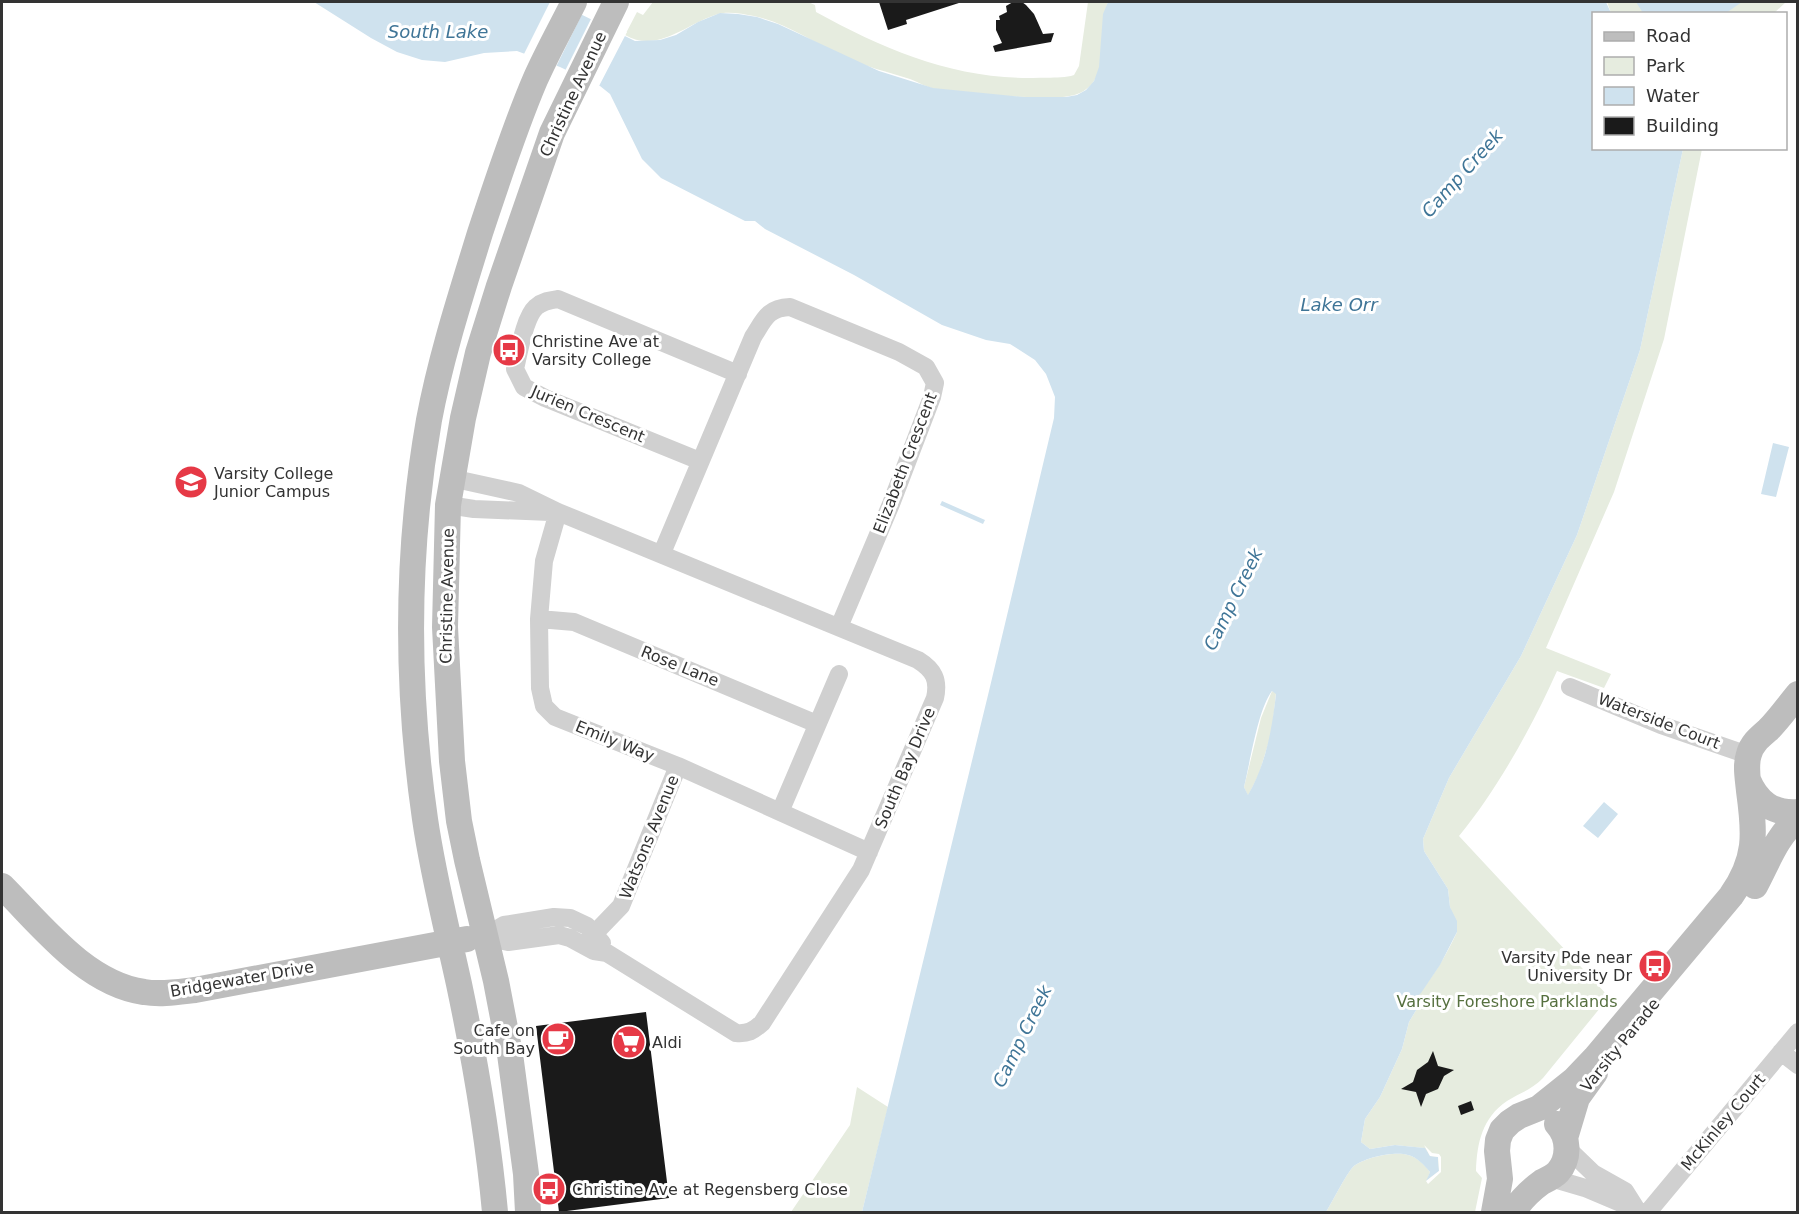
<svg xmlns="http://www.w3.org/2000/svg" width="1799" height="1214" font-family="'DejaVu Sans',sans-serif">
  <style>
    .green { fill: #e6ecdf }
    .water { fill: #cfe2ee; fill-rule: evenodd }
    .pier { fill: #fff }
    .building { fill: #1a1a1a }
    .lines { fill: none; stroke-linecap: round; stroke-linejoin: round }
    .street { stroke: #d0d0d0; stroke-width: 18 }
    .secondary { stroke: #bdbdbd; stroke-width: 26 }
    .labels { text-anchor: middle; dominant-baseline: central; stroke-width: 6; stroke-linejoin: round; paint-order: stroke }
    .street-label { font-size: 16px; fill: #333; stroke: #fff }
    .poi-label { font-size: 16px; fill: #333; stroke: #fff; text-anchor: start }
    .park-label { font-size: 16px; fill: #56703f; stroke: #fff }
    .water-label { font-size: 18px; font-style: italic; fill: #3f7597; stroke: #fff }
  </style>
  <rect width="100%" height="100%" fill="#fff"/>
  <path class="green" d="M653 2H808L815 5 816 12C885 50 954 79 1033 78 1046 77 1062 79 1074 75L1079 66 1088 2H1108C1099 25 1107 61 1094 81 1081 100 1059 97 1040 97 1005 97 969 95 935 89 926 87 918 82 910 79 888 72 866 67 845 57 816 44 787 23 754 16 743 14 729 11 718 14 687 23 658 54 625 35L637 12 643 15Z
    M1607 2H1786L1773 14 1611 13Z
    M1683 149H1702L1664 339 1614 492 1546 648 1611 674 1604 688 1557 671C1533 725 1497 790 1459 836L1609 997 1543 1078C1530 1091 1521 1092 1507 1101 1482 1118 1477 1143 1476 1171L1482 1178 1475 1212H1326C1333 1201 1345 1176 1353 1167 1363 1158 1395 1151 1408 1155 1417 1157 1425 1165 1430 1172L1427 1180 1439 1171 1424 1148 1395 1145 1370 1149 1361 1142 1365 1119 1380 1097 1402 1049 1409 1022 1418 1007 1415 998C1432 979 1446 956 1457 932L1450 907 1448 889 1424 851 1423 839 1449 778 1521 656 1577 535 1640 350Z
    M1272 691 1276 693 1272 731 1259 774 1248 796 1244 787 1261 718Z
    M857 1087 888 1107 862 1212H791L850 1125Z"/>
  <path class="water" d="M314 2H556L635 41 660 40 676 35 698 22 720 13 738 14 757 17 778 24 879 71 933 88 1024 97H1066L1077 95 1086 90 1094 81 1099 67 1103 14 1108 2H1606L1611 13 1594 14V148L1683 149 1640 350 1577 535 1521 656 1449 778 1423 839 1424 851 1448 889 1450 907 1457 921V932L1440 965 1421 993 1415 998 1418 1007 1409 1022 1402 1049 1380 1097 1365 1119 1361 1142 1370 1149 1395 1145 1425 1148 1430 1156 1438 1157 1439 1171 1426 1181 1430 1172C1424 1165 1417 1157 1408 1155 1394 1151 1363 1158 1353 1167 1345 1176 1333 1201 1326 1212H862L989 691 1054 418 1055 397 1046 374 1035 360 1010 344 986 340 942 325 854 275 765 229 755 221H745L661 178 642 159 610 94 600 86 560 67 517 51 484 53 445 62 422 60 397 52 371 38ZM1272 691 1276 694C1272 729 1266 764 1248 795L1244 787C1250 763 1258 709 1272 691Z
    M1636 2H1742L1726 13H1643Z
    M1773 443 1789 447 1776 497 1761 494Z
    M942 501 985 520 983 524 940 505Z
    M1604 802 1618 814 1598 838 1583 826Z"/>
  <path class="pier" d="M550 2H561L583 12 555 69 523 56Z
    M592 17 627 32 598 88 564 73Z
    M1424 1145 1432 1153 1439 1154 1441 1157V1172L1428 1184 1426 1181 1439 1171 1438 1157 1430 1156Z"/>
  <path class="building" d="M879 2H962L906 20 907 24 888 30Z
    M1013 2H1022L1026 5 1034 14 1043 34 1054 33 1051 42 995 52 993 46 1002 43 996 30V20H1000L999 16 1007 12 1006 6Z
    M646 1012 669 1198 559 1212 536 1026Z
    M1433 1051 1438 1066 1454 1070 1444 1076 1438 1089 1426 1094 1421 1107 1416 1092 1401 1089 1413 1082 1417 1070 1428 1062Z
    M1471 1101 1474 1110 1461 1115 1458 1106Z"/>
  <g class="lines">
    <path class="street" d="M700 461 545 398 524 387 515 369C519 353 524 318 536 307 543 301 551 300 558 299L738 374
      M451 478 519 493 558 512 918 660C934 670 939 680 935 698L861 870 762 1023C753 1031 748 1034 736 1033L607 953 594 951 570 938 559 935 508 942 484 937
      M448 505 474 509 550 512
      M558 512 544 561 539 619 540 688 544 706 555 717 678 766 869 852
      M662 553 753 337C764 320 767 308 790 307L899 352 926 367 935 383 932 397 891 504 839 627
      M539 619 574 622 817 724
      M1570 687 1661 725 1748 755
      M780 812 839 674
      M595 933 621 906 678 766
      M484 937 504 925 554 917 570 918 587 926 602 943
      M1781 1052 1798 1065
      M1567 1148 1593 1173 1625 1191 1637 1210
      M1551 1178 1585 1188 1642 1212
      M1648 1212 1798 1032"/>
    <path class="secondary" d="M1748 780C1757 802 1773 814 1798 812
      M2 886C41 925 86 984 144 992 161 995 178 992 195 990L467 939
      M1755 886C1768 862 1776 837 1798 818
      M1565 1138 1577 1098 1595 1073
      M495 1212C488 1136 475 1060 459 984 447 929 433 875 425 819 406 687 406 551 429 420 441 356 461 295 480 233 497 182 514 129 535 80 547 53 561 28 574 2
      M528 1212 526 1174 510 1054 496 981 467 860 459 821 452 761 445 627 448 505 463 418 478 353 499 286 552 133 616 2
      M1494 1212 1500 1179 1497 1151 1498 1140 1502 1130 1510 1122 1519 1116 1539 1108 1574 1080 1595 1058 1731 896C1757 859 1755 834 1749 791 1748 779 1745 766 1749 754 1752 743 1760 737 1768 730 1779 719 1788 706 1798 694
      M1513 1212C1520 1201 1531 1190 1542 1182 1548 1179 1553 1177 1558 1172 1570 1158 1569 1137 1557 1124"/>
  </g>
  <defs>
    <g id="bus-disc" transform="scale(1.725)"><circle r="9.5" fill="#e63946" stroke="#fff"/><path d="M-5-6H5V4H4V6H2V4H-2V6H-4V4H-5ZM-3.5-4V0h7V-4ZM-3.5 1.2v1.5H-2V1.2ZM2 1.2v1.5H3.5V1.2Z" fill="#fff"/></g>
    <g id="school-disc" transform="scale(1.725)"><circle r="9.5" fill="#e63946" stroke="#fff"/><path d="M0-5L7-2L0 1L-7-2ZM-4 1L0 2.5L4 1V4Q0 6-4 4Z" fill="#fff"/></g>
    <g id="cafe-disc" transform="scale(1.725)"><circle r="9.5" fill="#e63946" stroke="#fff"/><path d="M-5.5-4.5H6V0H3Q3 3.5 0 3.5H-2.5Q-5.5 3.5-5.5 0ZM3-3.2v2h1.7v-2ZM-6 4.5H4V6H-6Z" fill="#fff"/></g>
    <g id="supermarket-disc" transform="scale(1.725)"><circle r="9.5" fill="#e63946" stroke="#fff"/><path d="M-6-5.5h2.5l.6 2H6L4.5 2H-2.5L-4.4-4H-6ZM-1.5 3.2a1.3 1.3 0 1 0 .1 0ZM3 3.2a1.3 1.3 0 1 0 .1 0Z" fill="#fff"/></g>
  </defs>
  <g fill-rule="evenodd">
    <use href="#bus-disc" x="509" y="350"/>
    <use href="#school-disc" x="191" y="482"/>
    <use href="#bus-disc" x="1655" y="966"/>
    <use href="#cafe-disc" x="558" y="1039"/>
    <use href="#supermarket-disc" x="629" y="1042"/>
    <use href="#bus-disc" x="549" y="1189"/>
  </g>
  <g class="labels">
    <g class="street-label">
      <text transform="translate(573 94) rotate(-65)">Christine Avenue</text>
      <text transform="translate(588 414) rotate(23)">Jurien Crescent</text>
      <text transform="translate(905 463) rotate(-69)">Elizabeth Crescent</text>
      <text transform="translate(447 596) rotate(-89)">Christine Avenue</text>
      <text transform="translate(680 666) rotate(22)">Rose Lane</text>
      <text transform="translate(1659 721) rotate(21)">Waterside Court</text>
      <text transform="translate(615 741) rotate(22)">Emily Way</text>
      <text transform="translate(905 768) rotate(-67)">South Bay Drive</text>
      <text transform="translate(649 837) rotate(-68)">Watsons Avenue</text>
      <text transform="translate(242 979) rotate(-10)">Bridgewater Drive</text>
      <text transform="translate(1620 1045) rotate(-51)">Varsity Parade</text>
      <text transform="translate(1723 1122) rotate(-50)">McKinley Court</text>
    </g>
    <g class="poi-label">
      <text x="532" y="341">Christine Ave at<tspan x="532" dy="18">Varsity College</tspan></text>
      <text x="214" y="473">Varsity College<tspan x="214" dy="18">Junior Campus</tspan></text>
      <text x="1632" y="957" text-anchor="end">Varsity Pde near<tspan x="1632" dy="18">University Dr</tspan></text>
      <text x="535" y="1030" text-anchor="end">Cafe on<tspan x="535" dy="18">South Bay</tspan></text>
      <text x="652" y="1042">Aldi</text>
      <text x="572" y="1189">Christine Ave at Regensberg Close</text>
    </g>
    <g class="park-label">
      <text x="1507" y="1001">Varsity Foreshore Parklands</text>
    </g>
    <g class="water-label">
      <text x="438" y="31">South Lake</text>
      <text transform="translate(1462 173) rotate(-48)">Camp Creek</text>
      <text x="1339" y="304">Lake Orr</text>
      <text transform="translate(1233 599) rotate(-64)">Camp Creek</text>
      <text transform="translate(1022 1036) rotate(-64)">Camp Creek</text>
    </g>
  </g>
  <rect width="1799" height="1214" fill="none" stroke="#333333" stroke-width="6"/>
  <rect x="1592" y="12" width="195" height="138" fill="#ffffff" stroke="#adadad" stroke-width="1.5"/>
  <rect x="1604" y="32" width="30" height="9" fill="#bdbdbd" stroke="#adadad" stroke-width="1.5"/>
  <text x="1646" y="42" font-size="18" fill="#333333">Road</text>
  <rect x="1604" y="57" width="30" height="18" fill="#e6ecdf" stroke="#adadad" stroke-width="1.5"/>
  <text x="1646" y="72" font-size="18" fill="#333333">Park</text>
  <rect x="1604" y="87" width="30" height="18" fill="#cfe2ee" stroke="#adadad" stroke-width="1.5"/>
  <text x="1646" y="102" font-size="18" fill="#333333">Water</text>
  <rect x="1604" y="117" width="30" height="18" fill="#1a1a1a" stroke="#adadad" stroke-width="1.5"/>
  <text x="1646" y="132" font-size="18" fill="#333333">Building</text>
</svg>
